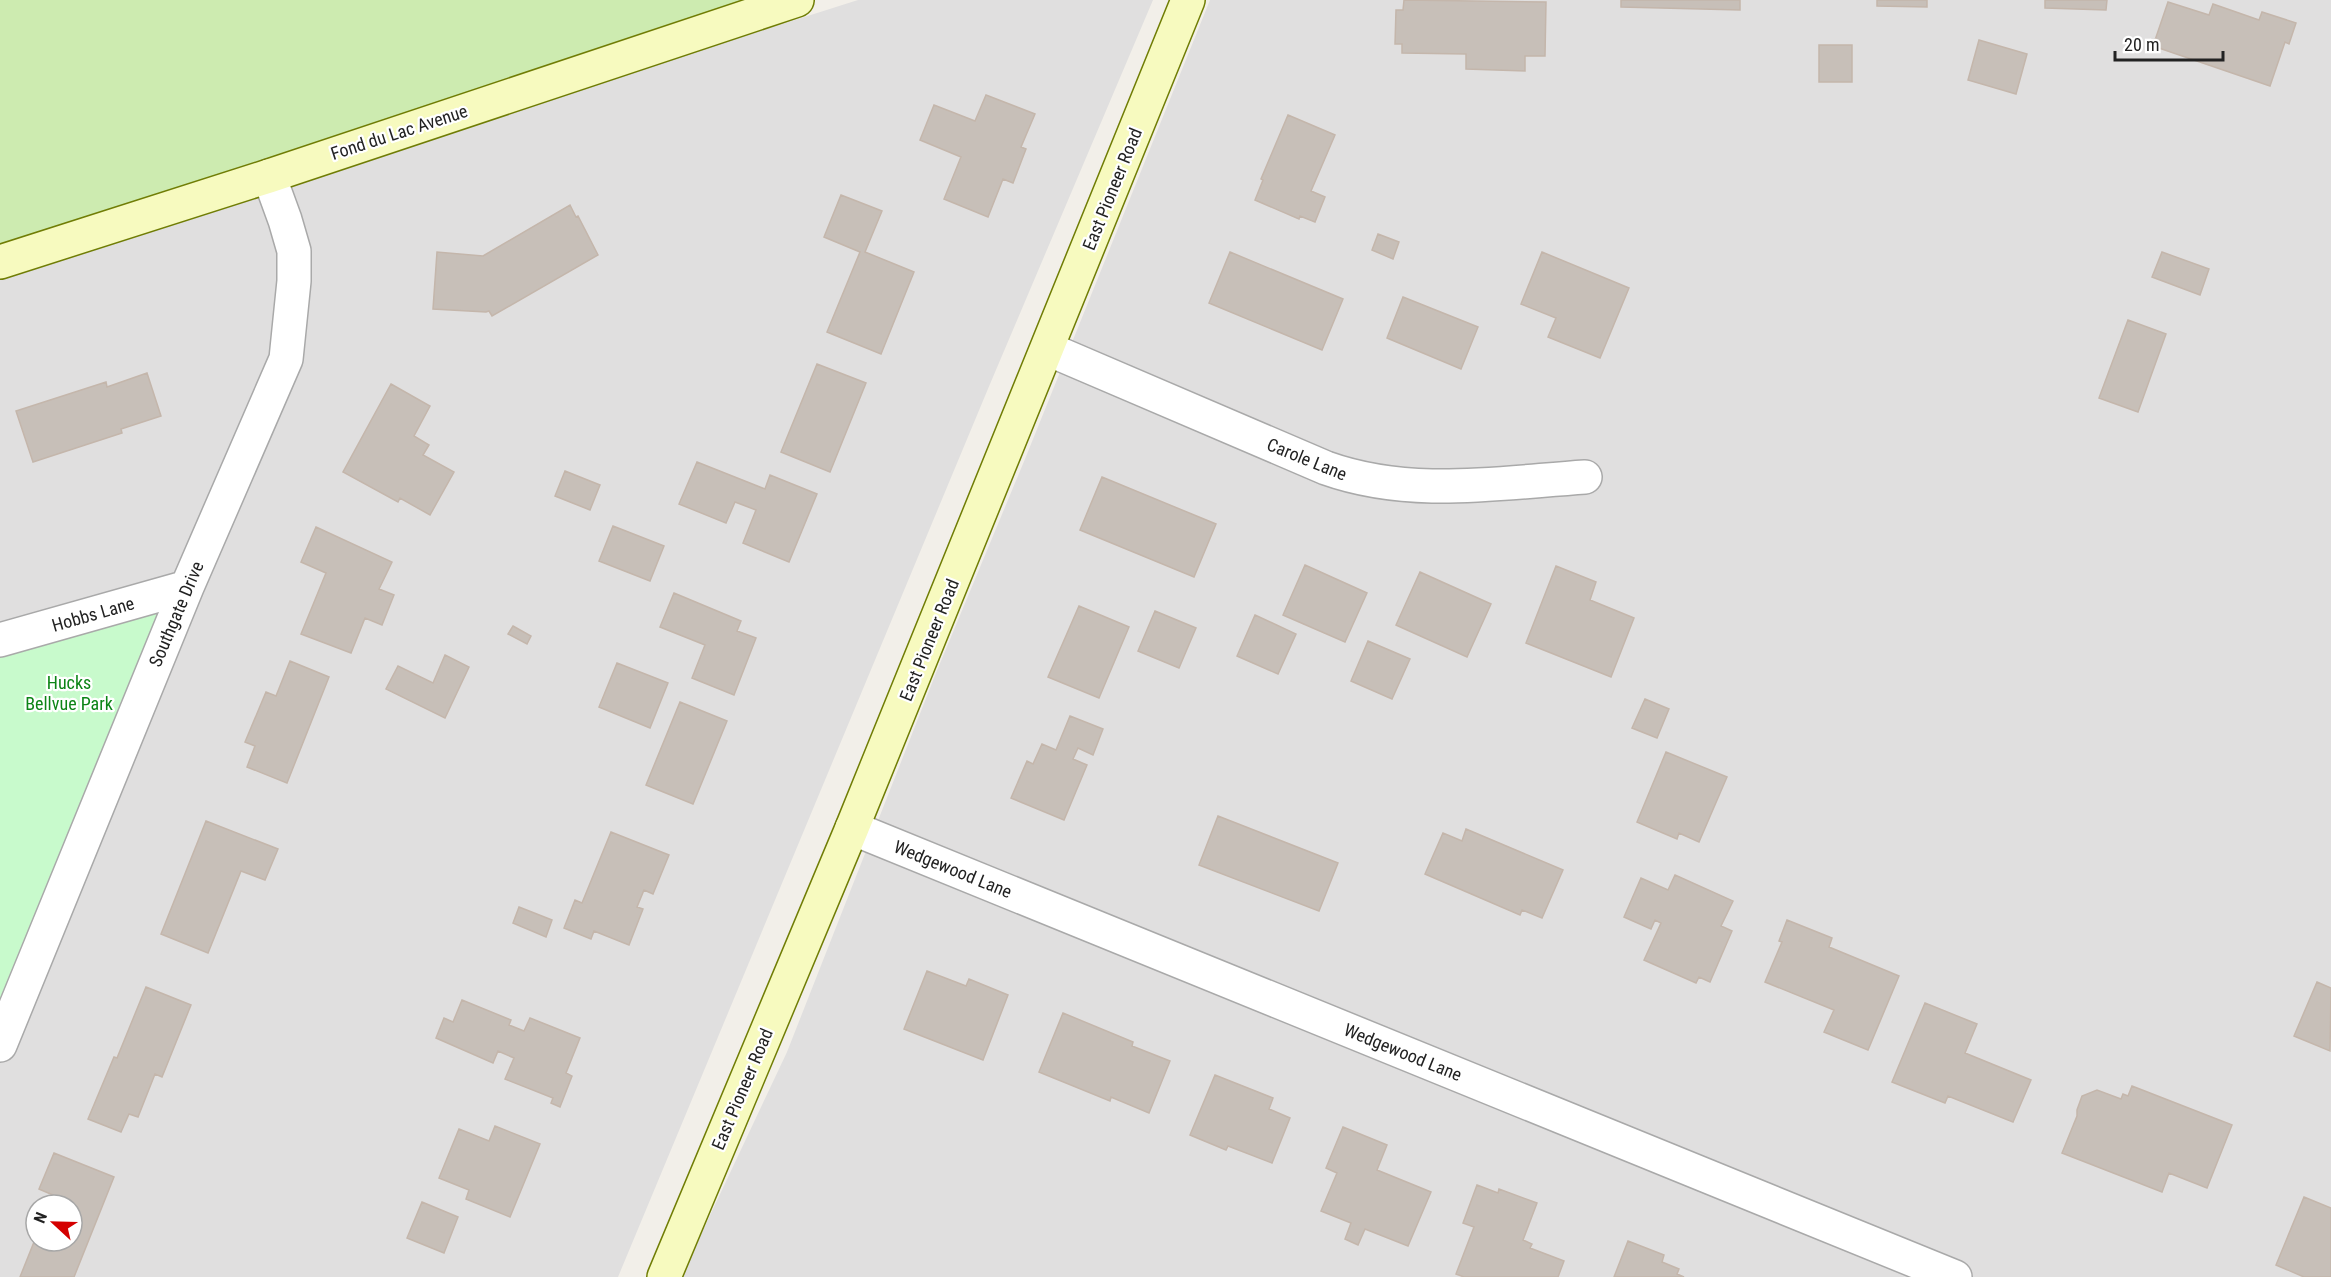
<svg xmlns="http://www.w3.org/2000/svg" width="2331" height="1277" font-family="'Roboto Condensed',sans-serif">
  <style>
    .residential { fill: #e0dfdf; fill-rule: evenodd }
    .grass { fill: #cdebb0 }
    .park { fill: #c8facc }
    .building { fill: #c7bfb8; stroke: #c4b6ab; stroke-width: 1.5 }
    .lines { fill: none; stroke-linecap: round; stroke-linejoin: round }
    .minor-casing { stroke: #a9a9a9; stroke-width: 36 }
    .secondary-casing { stroke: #707d05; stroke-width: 36 }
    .minor { stroke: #fff; stroke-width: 33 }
    .secondary { stroke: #f7fabf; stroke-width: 33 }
    .labels { text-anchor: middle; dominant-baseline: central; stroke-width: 4.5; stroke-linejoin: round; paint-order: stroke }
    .street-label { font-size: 18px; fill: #222; stroke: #fff }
    .park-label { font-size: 18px; fill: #0c8416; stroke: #fff }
  </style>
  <rect width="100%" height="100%" fill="#f2efe9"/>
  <path class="residential" d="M858 0H1153L990 384 618 1277H0V280L613 78ZM36 1205H72V1241H36Z
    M1210 0H2331V1277H681L787 1052 936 673 1025 459Z"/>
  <path class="grass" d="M0 0H797L0 262Z"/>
  <path class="park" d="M187 587 0 1045V640Z"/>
  <path class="building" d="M1404 0 1546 2 1545 56H1525V71L1466 69V54L1402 53V44H1395L1396 10H1403Z
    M1621 0H1740V10L1621 7Z
    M1877 0H1927V7L1877 6Z
    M2045 0H2107L2106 10 2045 8Z
    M2168 2 2209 15 2213 4 2259 20 2262 12 2296 23 2289 44 2285 42 2270 86 2153 46Z
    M1979 40 2027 54 2016 94 1968 80Z
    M1819 45H1852V82H1819Z
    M986 95 1035 114 1021 147 1026 149 1013 183 1003 179 988 217 944 199 961 157 920 140 934 105 975 121Z
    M1288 115 1335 135 1311 191 1325 197 1315 222 1300 216 1299 219 1255 200 1263 180 1261 179Z
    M841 195 882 211 865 252 914 272 881 354 827 332 860 252 824 237Z
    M570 205 576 217 578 216 598 255 492 316 489 311 486 312 433 309 437 252 483 256Z
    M1378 234 1399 242 1393 259 1372 250Z
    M1230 252 1343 299 1322 350 1209 303Z
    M1542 252 1629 288 1600 358 1548 337 1556 318 1521 304Z
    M2162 252 2209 269 2200 295 2152 277Z
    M1403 297 1478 327 1461 369 1387 338Z
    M2128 320 2166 334 2138 412 2099 398Z
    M817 364 866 383 830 472 781 452Z
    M147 373 161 416 121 429 122 433 33 462 16 411 106 382 107 387Z
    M391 384 430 406 414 436 429 445 423 455 454 472 430 515 400 498 398 502 343 472Z
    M697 462 765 489 770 475 817 494 789 562 743 543 756 510 735 502 726 523 679 504Z
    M565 471 600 485 590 510 555 496Z
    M1102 477 1216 524 1194 577 1080 530Z
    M613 526 664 546 650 581 599 561Z
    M316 527 392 562 379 589 394 595 382 625 365 618 351 653 301 634 326 573 301 562Z
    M1305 565 1367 593 1345 642 1283 615Z
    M1556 566 1596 582 1590 600 1634 618 1611 677 1526 643Z
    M1420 572 1491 604 1467 657 1396 625Z
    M674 593 741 621 737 631 756 638 734 695 692 678 705 645 660 627Z
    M1079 606 1129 627 1099 698 1048 677Z
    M1155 611 1196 628 1179 668 1138 651Z
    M1255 615 1296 634 1278 674 1237 656Z
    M513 626 531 636 527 644 508 634Z
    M1368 641 1410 659 1392 699 1351 681Z
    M445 655 469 667 445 718 386 689 398 666 433 683Z
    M290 661 329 677 287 783 247 767 255 746 245 742 266 692 276 696Z
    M617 663 668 683 650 728 599 707Z
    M1645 699 1669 709 1657 738 1632 728Z
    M680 702 727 721 693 804 646 785Z
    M1070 716 1103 729 1093 755 1078 748 1073 759 1087 765 1064 820 1011 798 1027 761 1033 764 1042 744 1056 750Z
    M1666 752 1727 777 1699 842 1679 833 1677 839 1637 822Z
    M1218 816 1338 863 1319 911 1199 865Z
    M206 821 278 849 265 880 241 871 208 953 161 934Z
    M1466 829 1563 870 1542 918 1522 910 1520 915 1425 874 1443 833 1462 841Z
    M611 832 669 855 653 894 644 890 637 907 643 909 629 945 594 931 591 939 564 928 575 900 582 903Z
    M1675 875 1733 901 1721 926 1732 931 1710 982 1699 977 1696 983 1644 960 1661 923 1655 920 1651 929 1624 917 1641 878 1668 890Z
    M519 907 552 920 546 937 513 923Z
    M1787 920 1832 938 1829 947 1899 976 1868 1050 1824 1032 1834 1010 1765 982 1782 942 1779 941Z
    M927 971 966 986 969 979 1008 995 983 1060 904 1029Z
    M2317 982 2331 988 2330 1051 2294 1036Z
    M146 987 191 1005 162 1077 155 1074 138 1117 129 1114 121 1132 88 1119 114 1057 117 1058Z
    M462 1000 511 1020 509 1025 524 1031 530 1018 580 1038 566 1073 572 1076 560 1107 551 1103 553 1098 505 1079 514 1058 498 1051 493 1063 436 1038 444 1018 453 1022Z
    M1925 1003 1977 1024 1965 1053 2031 1080 2013 1122 1948 1096 1945 1103 1892 1082Z
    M1063 1013 1133 1042 1132 1046 1170 1061 1149 1113 1111 1097 1110 1101 1039 1072Z
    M1215 1075 1273 1098 1269 1109 1290 1118 1272 1163 1228 1146 1226 1150 1190 1135Z
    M2132 1086 2232 1125 2207 1188 2169 1173 2162 1192 2062 1153 2077 1116V1110L2082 1096 2097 1090 2121 1099 2123 1094 2128 1096Z
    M495 1126 540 1144 510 1217 466 1199 469 1190 439 1178 459 1129 489 1141Z
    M1343 1127 1387 1145 1377 1170 1431 1192 1408 1246 1365 1229 1358 1245 1345 1239 1351 1223 1321 1211 1337 1173 1326 1168Z
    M54 1153 114 1177 74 1277H20L36 1237V1241H72V1205H49L53 1195 39 1189Z
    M1477 1185 1498 1193 1499 1189 1537 1203 1523 1240 1532 1244 1530 1248 1564 1261 1558 1277H1464L1456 1274 1474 1227 1463 1223Z
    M2304 1197 2331 1208V1277H2304L2276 1265Z
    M422 1202 458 1217 444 1253 407 1238Z
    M1628 1241 1664 1255 1662 1262 1679 1269 1677 1274 1684 1277H1614Z"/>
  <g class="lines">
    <g class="minor-casing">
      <path id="minor" d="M1048 349 1326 468C1410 498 1497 483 1585 477
        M0 640 187 587
        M852 828 1955 1277
        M0 1045 187 587 286 359 294 281V251L285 220 269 176"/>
    </g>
    <g class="secondary-casing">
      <path id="secondary" d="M0 262 269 176 797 0
        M664 1277 852 828 1188 0"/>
    </g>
    <use href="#minor" class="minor"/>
    <use href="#secondary" class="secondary"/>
  </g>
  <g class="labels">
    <g class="street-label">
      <text transform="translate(399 132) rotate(-18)">Fond du Lac Avenue</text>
      <text transform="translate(1112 189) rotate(-68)">East Pioneer Road</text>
      <text transform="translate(1307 459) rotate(22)">Carole Lane</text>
      <text transform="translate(93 614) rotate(-16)">Hobbs Lane</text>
      <text transform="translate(176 614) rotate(-67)">Southgate Drive</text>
      <text transform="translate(929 640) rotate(-68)">East Pioneer Road</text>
      <text transform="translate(953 869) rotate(22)">Wedgewood Lane</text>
      <text transform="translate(1403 1052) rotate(22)">Wedgewood Lane</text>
      <text transform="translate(742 1089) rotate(-67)">East Pioneer Road</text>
    </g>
    <g class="park-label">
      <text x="69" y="682">Hucks<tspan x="69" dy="21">Bellvue Park</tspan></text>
    </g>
  </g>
  <g transform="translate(54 1223) rotate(292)"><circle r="28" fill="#ffffff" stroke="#a7a7a7" stroke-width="1.5"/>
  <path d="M0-4.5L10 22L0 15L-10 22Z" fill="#d40000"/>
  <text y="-9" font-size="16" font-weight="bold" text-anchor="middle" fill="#222222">N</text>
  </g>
  <path d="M2115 51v9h108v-9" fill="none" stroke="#222222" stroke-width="3"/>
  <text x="2124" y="51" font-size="18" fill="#222222" stroke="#ffffff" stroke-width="4.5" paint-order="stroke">20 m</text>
</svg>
